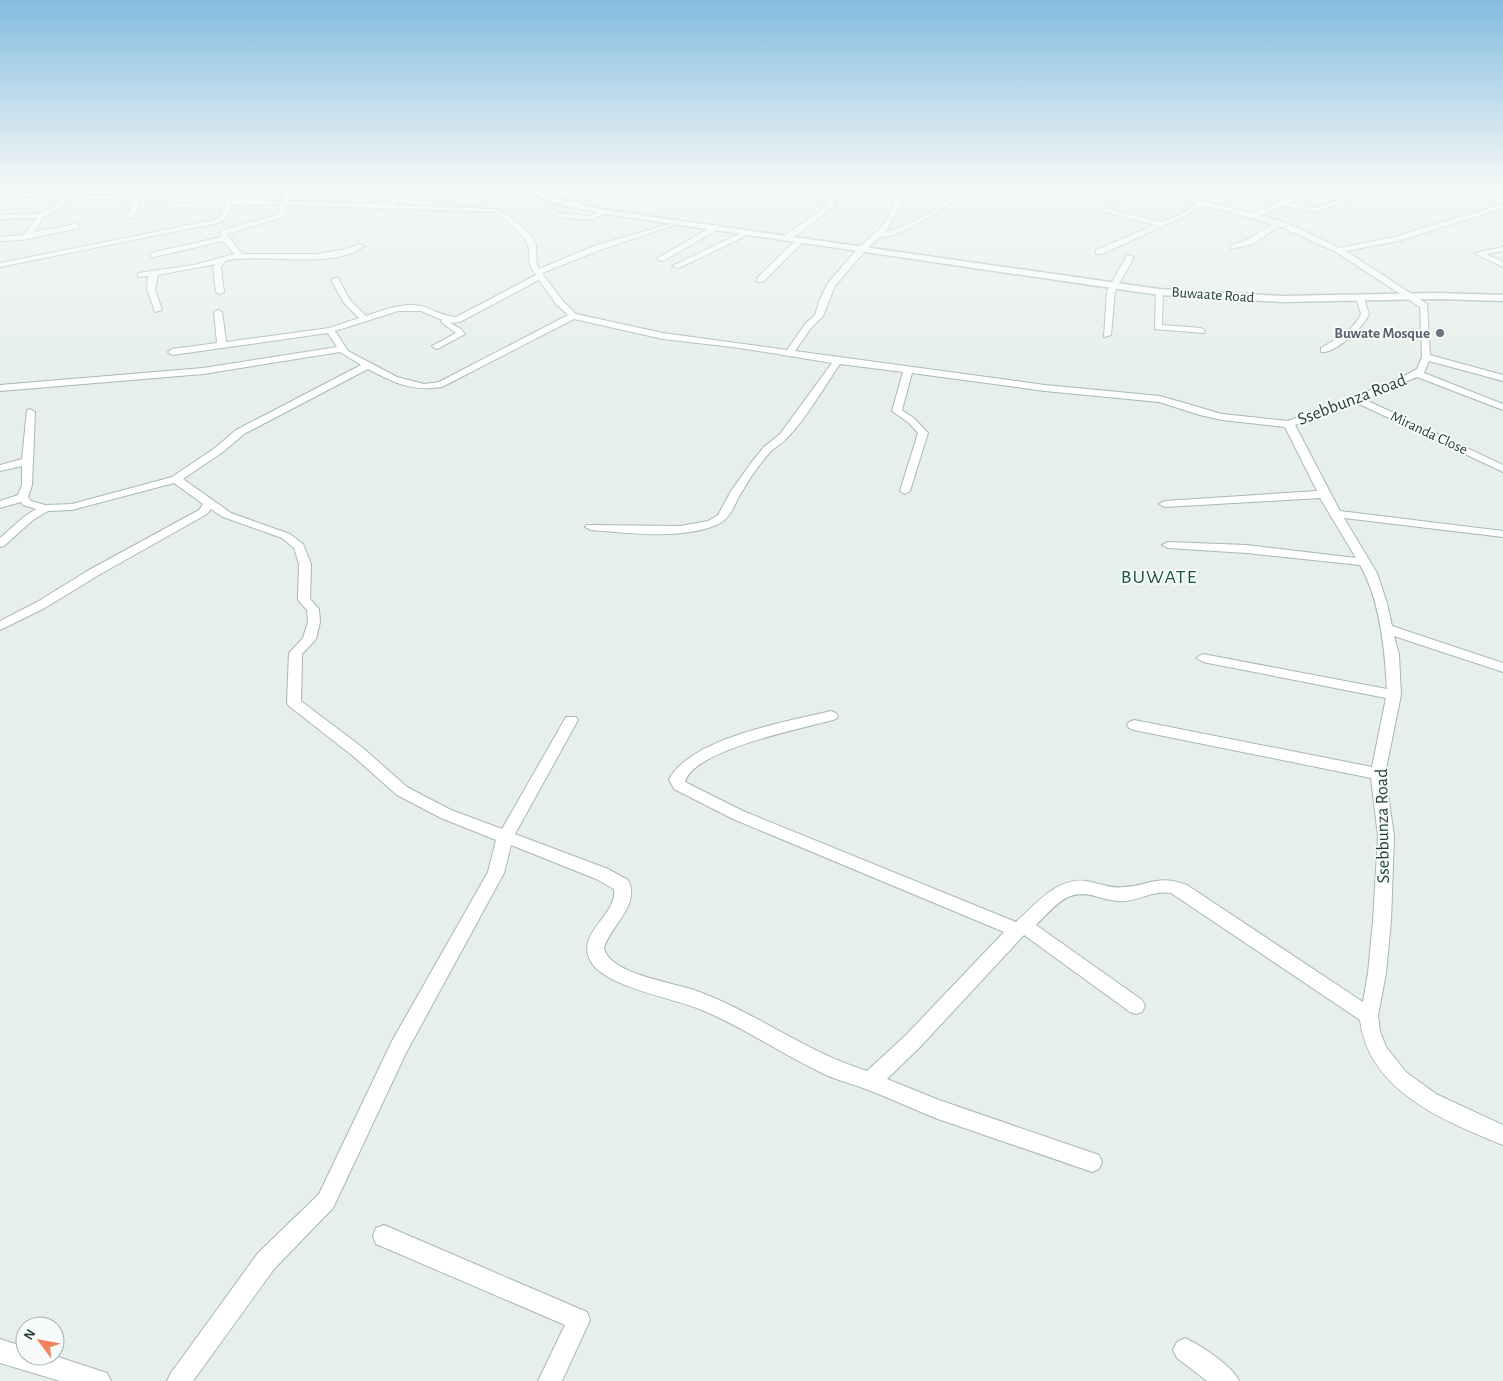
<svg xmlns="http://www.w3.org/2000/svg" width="1503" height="1381" font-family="'Alegreya Sans',sans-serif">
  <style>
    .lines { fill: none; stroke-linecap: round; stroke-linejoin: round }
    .street-casing { stroke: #a8b8b2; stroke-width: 2 }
    .secondary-casing { stroke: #a4bbb3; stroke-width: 3 }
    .street { fill: #fff; fill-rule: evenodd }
    .secondary { fill: #fff; fill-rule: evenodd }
    .worship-dot { fill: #6b7280; stroke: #f7fbf9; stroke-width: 2 }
    .labels { text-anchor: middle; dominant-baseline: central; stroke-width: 4; stroke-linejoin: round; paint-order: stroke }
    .far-street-label { font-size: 15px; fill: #24423a; stroke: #f7fbf9 }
    .far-worship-label { font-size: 15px; font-weight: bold; fill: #5b616d; stroke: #f7fbf9; text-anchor: end }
    .street-label { font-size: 18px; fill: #24423a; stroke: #f7fbf9 }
    .quarter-label { font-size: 20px; letter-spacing: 1px; fill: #1f5548; stroke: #f7fbf9 }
  </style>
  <rect width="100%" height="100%" fill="#e6efeb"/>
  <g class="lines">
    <g class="street-casing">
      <path id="street" d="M177 185H183L182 198 214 199 226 186 229 188 221 199 281 201 285 185H291L288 201 384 204 416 185H424L393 205 497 209C507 214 531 232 535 242 538 251 534 261 539 269L594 246 680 221V223L600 250 542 273 562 300 576 314 663 333 787 350 805 324 815 315 820 299 828 283 859 247 879 230 889 216 895 200 904 185H910C901 201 895 217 885 232 902 229 921 218 935 209 951 199 965 185 984 185L957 198 940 211 917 224 892 236 880 237 865 251 835 286 823 316 811 328 795 351 1045 385 1160 396 1222 414 1288 421 1397 380 1417 369 1422 357 1420 307 1336 252 1279 226 1253 244 1231 249V245L1247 240 1272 224 1203 205 1187 215 1102 254H1096V250L1155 225 1104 212V210L1116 200 1119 202 1111 210 1162 222 1183 213 1196 203 1129 185H1140L1252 213 1290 198 1242 185C1261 185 1279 195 1296 195 1307 196 1319 185 1333 185L1290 203 1315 208 1382 185H1392L1315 212 1283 206 1260 215 1289 224 1340 248 1394 237 1503 204V208L1398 241 1346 251 1427 304 1430 355 1503 375V381L1429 361 1424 373 1503 404V410L1417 377 1364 399 1503 465V472L1355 402 1295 425 1340 511 1503 531V537L1344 518 1377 573 1387 603 1392 626 1503 663V672L1394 636 1399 655 1401 695 1385 774 1394 836 1391 921 1386 973 1378 1016 1380 1031 1386 1047 1406 1072 1436 1094 1503 1125V1145C1445 1121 1369 1092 1360 1020L1171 893C1155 890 1141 899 1126 901 1115 902 1105 899 1095 896 1066 888 1055 907 1036 925L1142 1000 1145 1006 1142 1012 1136 1014 1130 1012 1024 935 920 1047 887 1079 939 1100 1099 1155 1102 1162 1099 1169 1092 1172C1041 1154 989 1137 938 1119 915 1110 892 1099 868 1090 854 1084 839 1081 826 1075 783 1055 745 1028 702 1010 674 998 603 987 590 960 576 932 618 915 614 889L596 879 511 845 504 873 406 1053 333 1208 274 1269 193 1381H167L171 1373 258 1253 319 1194 392 1041 488 872 496 840 441 818 397 795 353 756 289 706 287 703 289 653 303 638 308 622 307 610 298 600 299 564 294 548 282 538 223 517 211 509 207 514 97 576 45 608 0 630V621L37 602 89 570 199 510 203 504 174 483 72 510 48 511 33 520 4 546 0 547V538L25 516 36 509 23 505 21 502 0 508V501L18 495 22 485V466L0 471V465L22 459 27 410 30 409 35 412 32 485 28 497 31 501 45 505 72 504 172 477 215 448 236 430 361 365 340 352 203 374 0 391V385L203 368 337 347 328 333 172 355 168 352 172 349 217 343 214 312 218 310 222 312 226 342 329 328 359 318 344 303 331 280 335 278H338L350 300 366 316C384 310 406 301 425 307 436 311 444 316 456 317L536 275C525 260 532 260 528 245 525 235 502 217 494 212L287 205 283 217 227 234 242 254H317L346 249 360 244 364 246C332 271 262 252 225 261L221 267 224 292 220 294 216 292 213 267 216 264 158 275 155 289 162 310 155 312 147 289 148 276 138 277V273L194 265 234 254 223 241 154 257H151V253L221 237 220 231 278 215 280 205 233 204 225 219 218 223 0 267V263L214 220 220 217 226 203 140 201 134 217 131 219 128 217 133 200 74 198 44 217 34 232 76 224 80 226 79 228 22 240 0 241V237L24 235 37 218 0 219V215L40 214 66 198 0 196V192L176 198ZM539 280 556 304 568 315 439 382 424 384 397 377 348 351 335 331 398 311H421L442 320 441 322 456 333 432 346 436 349 439 348 465 334 461 329 450 323 460 322ZM574 319 663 339 740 348 832 363 780 434 764 447 751 463 731 491 718 515 708 521 680 526 587 525 585 527 591 530C628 533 681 540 716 525 732 519 734 503 743 490 751 476 761 462 772 450 777 446 783 443 787 438 806 419 824 387 840 364L903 372 892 411 909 423 918 433 900 491 905 494 910 491 928 433 915 419 902 410 912 373 1045 391 1159 402 1200 415 1222 420 1285 427 1317 491 1165 501 1159 504 1165 507 1320 498 1356 558 1246 545 1168 542 1162 545 1168 548 1246 553 1360 565C1380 599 1385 650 1387 689L1203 654 1196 658 1203 662 1386 698 1372 767 1134 720 1129 722 1127 725 1129 728 1134 730 1371 778 1378 836 1373 921 1368 973 1363 1002 1187 885C1157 874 1152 885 1124 887 1111 889 1099 883 1086 881 1057 877 1035 905 1016 922L743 811 685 782C693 749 806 728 836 719L838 716 836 713 831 711C786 722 693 737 669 779L674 789 733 819 1004 932 906 1035 867 1071C805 1052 753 1010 691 989 669 982 609 973 604 948 610 926 641 905 628 880L608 869 515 834 578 720 576 717H566L502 829 451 810 407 787 363 748 301 701 302 654 316 639 320 622 319 609 310 599 311 564 303 544 290 534 231 513 183 479 223 452 244 434 368 369C394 383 413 392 442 387Z
        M623 185H633L630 187 683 191 746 185C718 203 657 191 624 190 613 190 584 202 572 206L567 205Z
        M812 195 833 200 836 205 790 240H784V236L829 204 828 202 810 198 809 197Z
        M605 210 607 211V213L590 220 557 217 554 215 557 213 589 216Z
        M715 225 722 227 663 261 656 259Z
        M747 230 754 232 679 268 672 266Z
        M798 238 805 240 763 282H757V278Z
        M1503 247V251L1486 254 1503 262V267L1474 253Z
        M1127 255 1134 257 1115 291 1111 335 1104 337 1107 291Z
        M1156 290 1163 292 1162 325 1201 328 1205 331 1204 333 1155 329Z
        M1357 296 1364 298 1369 314C1364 327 1335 354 1321 352V348C1335 340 1354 330 1361 314L1356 298Z
        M384 1225 587 1312 590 1320 562 1381H538L565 1325 376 1244 373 1236 376 1228Z
        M1185 1338C1200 1345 1233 1366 1239 1381H1207L1177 1358 1173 1350 1177 1342Z
        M0 1339 25 1347V1356H55L107 1373 111 1381H60L0 1363Z"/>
    </g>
    <g class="secondary-casing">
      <path id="secondary" d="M509 185H520L562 200 605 210 1159 289 1282 296 1437 293 1503 295V301L1437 299 1282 302 1159 295 605 214 557 204Z"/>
    </g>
    <use href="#street" class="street"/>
    <use href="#secondary" class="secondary"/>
  </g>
  <linearGradient id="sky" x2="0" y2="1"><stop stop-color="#84bce0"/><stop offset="0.49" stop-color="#f4f8f6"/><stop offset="1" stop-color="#f4f8f6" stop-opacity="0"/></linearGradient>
  <rect width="1503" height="378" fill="url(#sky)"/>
  <circle class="worship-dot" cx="1440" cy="333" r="5"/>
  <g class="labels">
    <g class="far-street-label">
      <text transform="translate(1213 295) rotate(4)">Buwaate Road</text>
      <text transform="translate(1429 433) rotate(25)">Miranda Close</text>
    </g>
    <g class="far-worship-label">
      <text x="1430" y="333">Buwate Mosque</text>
    </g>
    <g class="street-label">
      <text transform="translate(1352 400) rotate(-21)">Ssebbunza Road</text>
      <text transform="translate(1383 826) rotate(-91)">Ssebbunza Road</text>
    </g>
    <g class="quarter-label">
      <text x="1159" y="577">BUWATE</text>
    </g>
  </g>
  <g transform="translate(40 1341) rotate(302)"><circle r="24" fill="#f7fbf9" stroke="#a3b1ad"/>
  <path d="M0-4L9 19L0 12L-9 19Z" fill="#f4845f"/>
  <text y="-8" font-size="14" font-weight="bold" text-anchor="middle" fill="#24423a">N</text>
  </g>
</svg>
